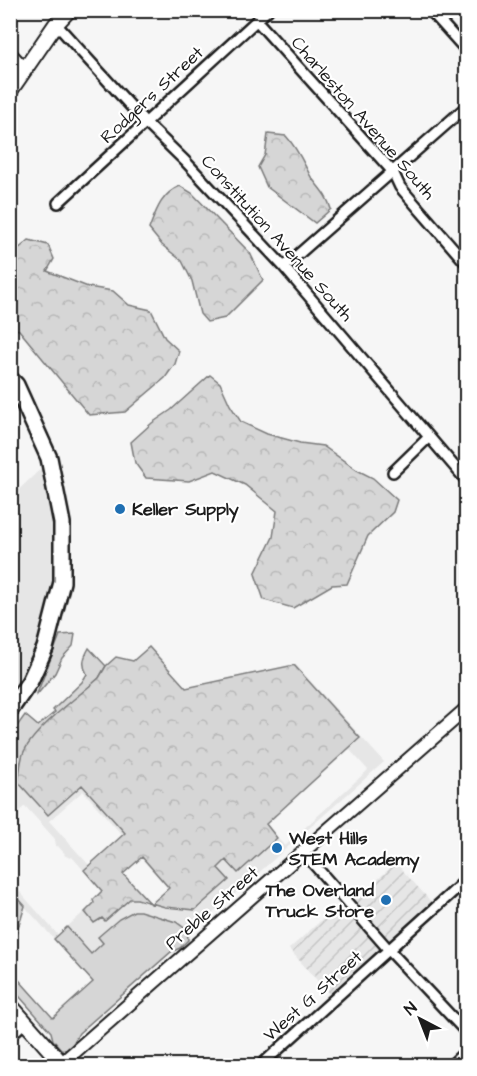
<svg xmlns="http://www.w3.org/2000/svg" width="477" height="1076" font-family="'Architects Daughter',sans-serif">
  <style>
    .built { fill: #e6e6e6; fill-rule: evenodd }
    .industrial { fill: url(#industrial-furrows) }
    .green { fill: #d6d6d6; stroke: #797979; stroke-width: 1.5 }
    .forest { fill: url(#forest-crowns); stroke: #797979; stroke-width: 1.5; fill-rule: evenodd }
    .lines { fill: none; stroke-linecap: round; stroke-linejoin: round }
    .minor-casing { stroke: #1c1c1c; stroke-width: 14 }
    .tertiary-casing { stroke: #1c1c1c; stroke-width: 16 }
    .secondary-casing { stroke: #1c1c1c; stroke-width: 18 }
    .primary-casing { stroke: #1c1c1c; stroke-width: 20 }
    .minor { stroke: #fff; stroke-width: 9 }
    .tertiary { stroke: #fff; stroke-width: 12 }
    .secondary { stroke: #fff; stroke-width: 14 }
    .primary { stroke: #fff; stroke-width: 15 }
    .poi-dot { fill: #1f6fb2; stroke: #fff; stroke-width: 2 }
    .labels { text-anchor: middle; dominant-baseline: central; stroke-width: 4.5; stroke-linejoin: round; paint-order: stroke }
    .street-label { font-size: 18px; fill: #1c1c1c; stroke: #fff }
    .poi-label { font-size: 18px; font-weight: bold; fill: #1c1c1c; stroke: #fff; text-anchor: start }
  </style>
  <defs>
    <pattern id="industrial-furrows" width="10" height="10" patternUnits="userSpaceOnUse" patternTransform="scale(1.5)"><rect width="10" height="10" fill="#e6e6e6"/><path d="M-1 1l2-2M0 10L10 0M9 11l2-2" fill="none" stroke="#c5c5c5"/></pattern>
    <pattern id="forest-crowns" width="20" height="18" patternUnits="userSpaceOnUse" patternTransform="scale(1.5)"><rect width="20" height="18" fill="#d6d6d6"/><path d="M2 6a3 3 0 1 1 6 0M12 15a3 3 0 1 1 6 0" fill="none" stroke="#b7b7b7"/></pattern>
  </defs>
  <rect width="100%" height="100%" fill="#f6f6f6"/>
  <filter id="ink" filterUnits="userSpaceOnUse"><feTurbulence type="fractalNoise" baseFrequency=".0167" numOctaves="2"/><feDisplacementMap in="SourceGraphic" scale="12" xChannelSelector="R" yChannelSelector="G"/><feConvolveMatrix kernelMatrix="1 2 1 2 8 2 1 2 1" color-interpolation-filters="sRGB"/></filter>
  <g filter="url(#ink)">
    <path class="built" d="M50 460 62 583 46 647 11 709V497Z
      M149 646 186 688 295 664 384 762 212 914 190 934V939L183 945 179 949 171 952 168 955 80 1033 72 1047 68 1050H63L61 1049 53 1040 52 1039 51 1033 50 1032 11 987 51 1032 52 1039 63 1050 71 1047 79 1033 171 952 180 948 188 940 176 922 140 911H134L119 919 98 938 103 943 91 954 67 927 94 903 93 900 95 903V923L102 917 105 921 130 899 149 903 123 873 141 856 169 888 152 904 195 910 228 881 218 868 226 860 238 873 277 838 285 846 368 770 349 749 266 825 360 739 294 665 186 688 133 661H131L116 658 99 678 46 725 38 726 25 716 11 736 25 715 39 726 116 657 133 660ZM141 858 168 888 151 904 123 873Z
      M16 780 20 784 82 785 125 833 84 870 103 892 72 857 70 858 64 855 65 854 58 846 56 847 55 839 25 806 16 814 11 808 10 784ZM83 791 122 835 89 865 49 821Z
      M11 882 58 935 55 939 93 982 18 899 11 920Z"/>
    <path class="industrial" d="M396 863 435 906 389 948 350 904Z
      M343 901 387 950 333 998 289 949Z"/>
    <path class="green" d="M75 634 73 646 62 658 55 673 36 696 60 635Z
      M89 648 106 666 99 678 52 720 21 762 18 782 16 780 11 784 10 736 25 715 38 726 55 712 53 710 57 706 82 682 87 674C81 664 84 657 89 648Z
      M18 898 25 906 15 938 11 941V920Z
      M134 911H140L176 922 187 930 188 940 180 948 171 952 79 1033 71 1047 67 1050 61 1049 53 1040 51 1032 11 987V971L53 1018 93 982 54 939 67 927 91 954 103 943 98 937 119 919Z"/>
    <path class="forest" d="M268 134 286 136C298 149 303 162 311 177 319 188 327 195 331 209L315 223 267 187 258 167 265 155Z
      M180 186 192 193 250 253 263 280 225 318 207 322 200 314 192 281 182 261 162 245 149 229C156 211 161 194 180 186Z
      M29 240 48 245 54 259 47 271 88 287 113 291 129 305 151 310 165 338 179 351 175 364 165 378 125 412 89 415 19 330 11 328V255Z
      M210 375 220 383 230 405 241 422 267 434 300 443 323 446 357 470 373 478 397 500 393 512 368 536 347 584 332 585 293 608 264 600 255 574 273 537 277 511 245 485 215 471 189 481 146 478 135 463 131 442 152 423 171 410Z
      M149 647 186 688 294 665 360 738 266 824 277 838 238 873 226 860 218 868 229 880 195 910 165 907 137 899H130L105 921 102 918 94 923 85 912 94 903 93 900 102 891 84 870 125 833 82 785 48 815 18 782C20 773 20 763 23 754 32 730 79 696 99 678L106 666 116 657 133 661ZM142 857 169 888 151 904 123 874Z"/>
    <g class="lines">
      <g class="minor-casing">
        <path id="minor" d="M430 10 466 50
          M257 21 393 172 400 187 466 263
          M56 24 146 123 185 161 284 267 466 480
          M58 203 268 10
          M284 267 466 107
          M393 472 429 437
          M303 852 389 950 466 1032
          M10 1036 25 1022
          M260 1066 466 880
          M450 1066 466 1051"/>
      </g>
      <g class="tertiary-casing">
        <path id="tertiary" d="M62 1063 466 709"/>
      </g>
      <g class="secondary-casing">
        <path id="secondary" d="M10 55 24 70
          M10 91 56 24 69 10
          M10 1005 64 1066"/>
      </g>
      <g class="primary-casing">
        <path id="primary" d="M10 379 16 385 49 458 62 523V582L45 648 30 681 10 710"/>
      </g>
      <use href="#minor" class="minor"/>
      <use href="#tertiary" class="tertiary"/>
      <use href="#secondary" class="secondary"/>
      <use href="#primary" class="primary"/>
    </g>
  </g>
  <g class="poi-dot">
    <circle cx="120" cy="509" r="6"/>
    <circle cx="277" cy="848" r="6"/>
    <circle cx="386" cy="900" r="6"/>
  </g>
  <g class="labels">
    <g class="street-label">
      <text transform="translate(152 95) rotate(-43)">Rodgers Street</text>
      <text transform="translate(363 118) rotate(49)">Charleston Avenue South</text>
      <text transform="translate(277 238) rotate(48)">Constitution Avenue South</text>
      <text transform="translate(212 908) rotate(-41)">Preble Street</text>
      <text transform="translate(313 996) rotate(-42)">West G Street</text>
    </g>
    <g class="poi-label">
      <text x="132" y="509">Keller Supply</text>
      <text x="289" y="838">West Hills<tspan x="289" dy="21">STEM Academy</tspan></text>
      <text x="374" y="890" text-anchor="end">The Overland<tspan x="374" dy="21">Truck Store</tspan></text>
    </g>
  </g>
  <rect width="477" height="1076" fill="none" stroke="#fff" stroke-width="36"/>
  <rect x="18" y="18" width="441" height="1040" fill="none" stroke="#1c1c1c" stroke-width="2" filter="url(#ink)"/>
  <g transform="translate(420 1019) rotate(318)" stroke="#ffffff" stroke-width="4.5" paint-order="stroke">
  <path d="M0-4.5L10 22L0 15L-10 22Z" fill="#1c1c1c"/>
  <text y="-9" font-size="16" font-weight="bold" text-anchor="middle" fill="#1c1c1c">N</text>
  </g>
</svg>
